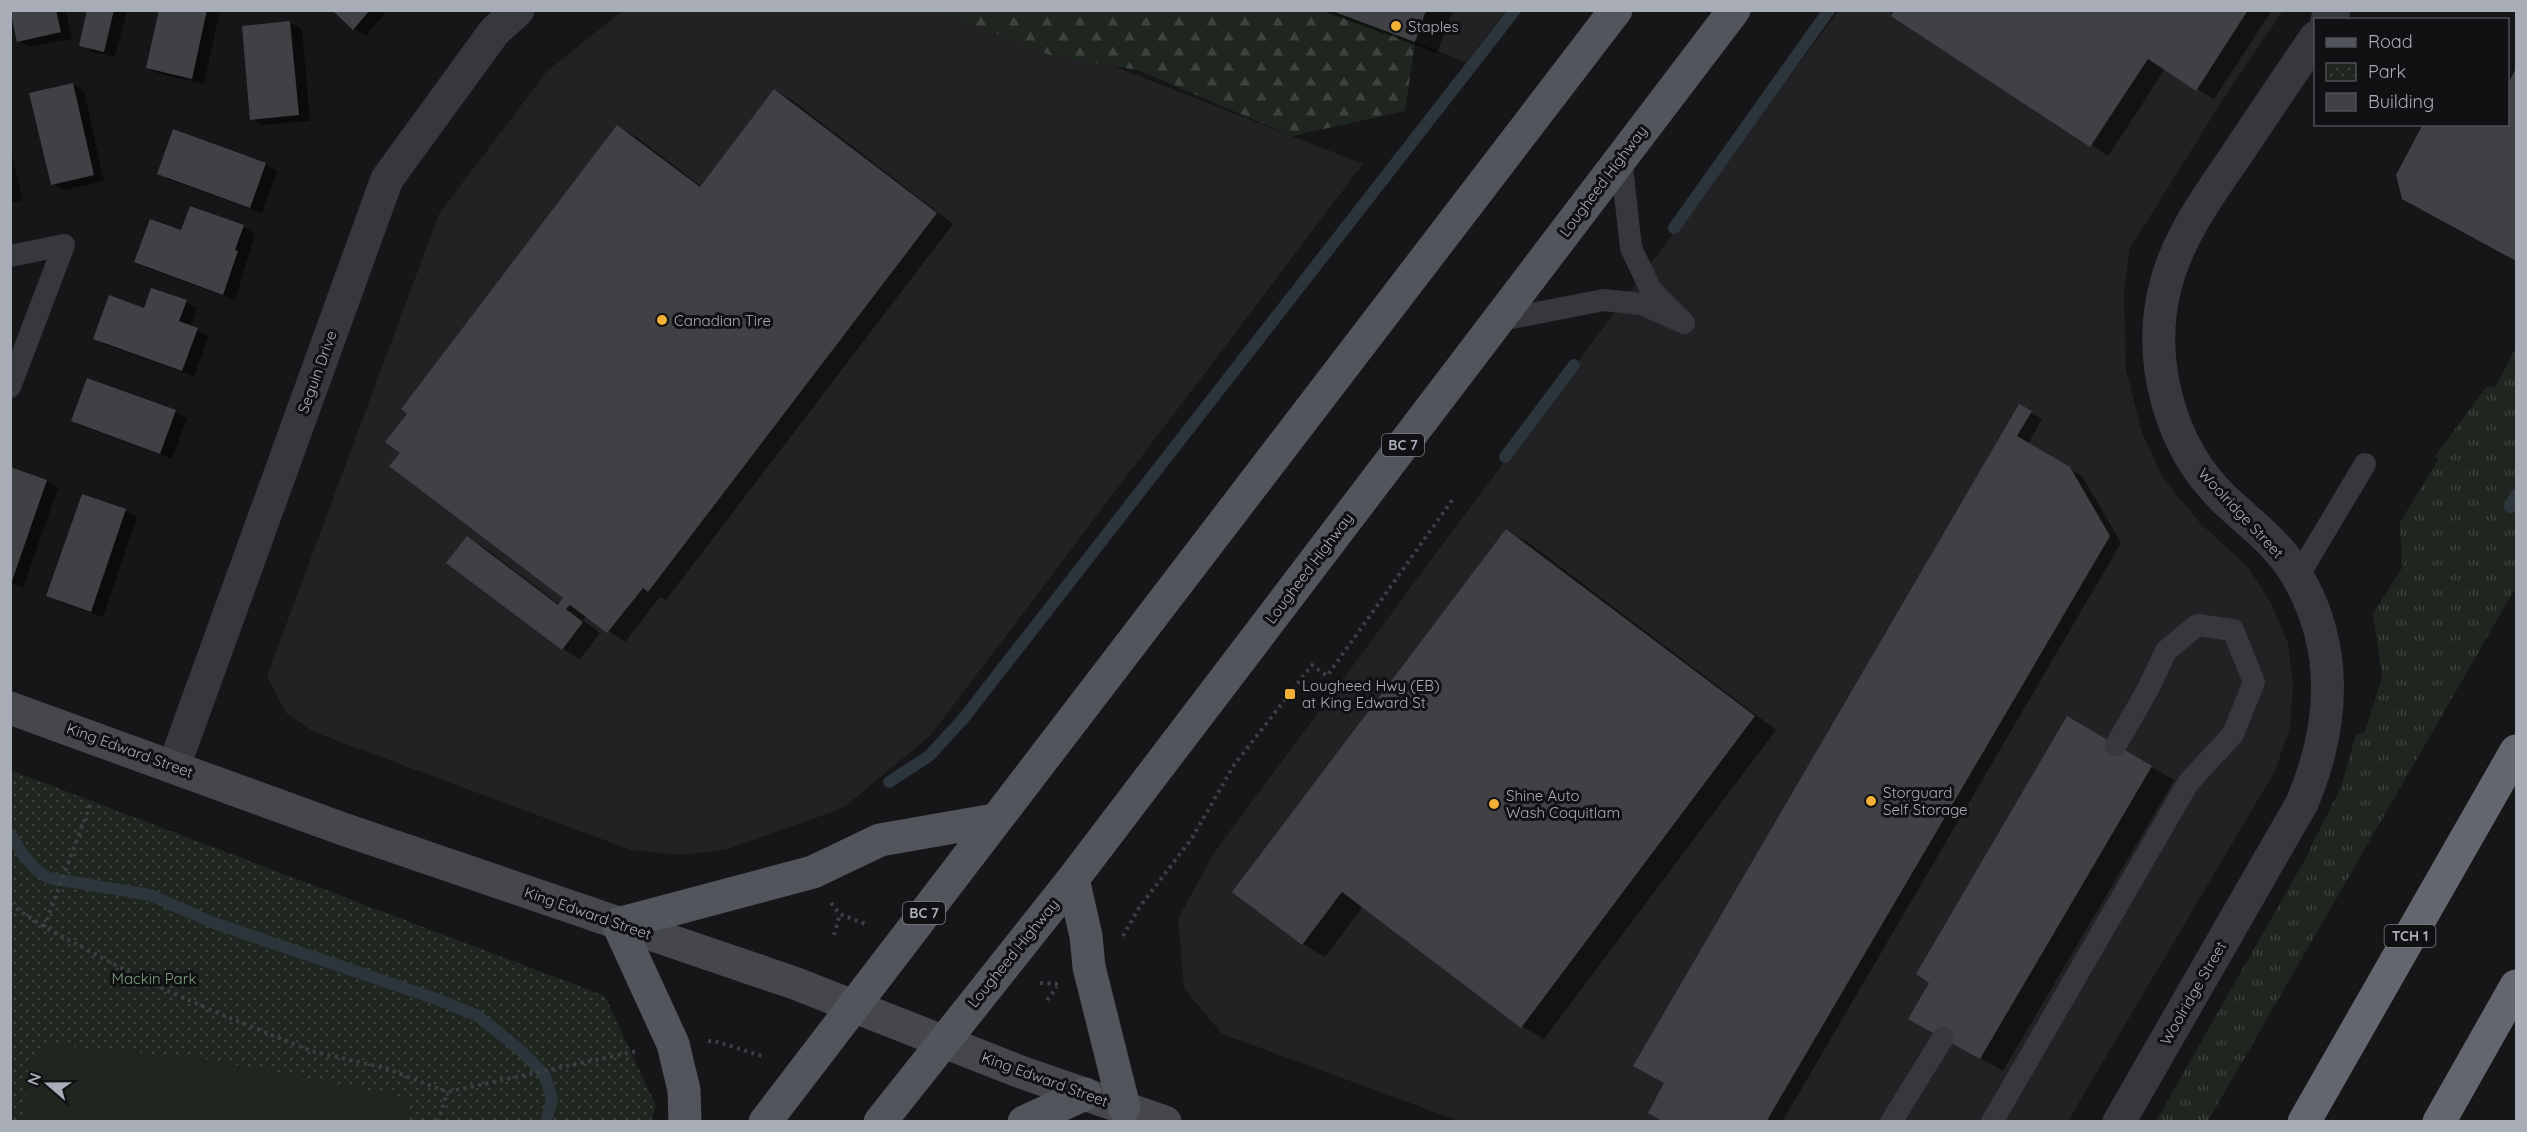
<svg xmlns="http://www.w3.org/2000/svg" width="2527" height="1132" font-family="Quicksand,sans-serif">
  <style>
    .built { fill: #222225 }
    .grass { fill: url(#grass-tufts) }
    .forest { fill: url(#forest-firs) }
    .park { fill: url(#park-dots) }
    .pitch { fill: #1e261f }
    .shadow { fill: #0007 }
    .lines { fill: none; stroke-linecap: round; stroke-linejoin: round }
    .stream { stroke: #2c353c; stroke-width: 12 }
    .building { fill: #404145 }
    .path { stroke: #3d3f44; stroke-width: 4; stroke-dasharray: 3 4.5; stroke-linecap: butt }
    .service { stroke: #37383d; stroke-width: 22 }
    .minor { stroke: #37383d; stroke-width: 33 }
    .secondary { stroke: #45474d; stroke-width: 33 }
    .primary { stroke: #53555c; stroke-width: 33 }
    .motorway { stroke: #63666e; stroke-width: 33 }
    .poi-dot { fill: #f2b134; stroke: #111113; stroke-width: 2 }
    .labels { text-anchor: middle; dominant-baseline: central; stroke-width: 6; stroke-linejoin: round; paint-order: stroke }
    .shield { fill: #111113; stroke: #7b7e86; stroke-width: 1.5 }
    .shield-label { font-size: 14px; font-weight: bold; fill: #a8adb8 }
    .poi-label { font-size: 15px; fill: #a8adb8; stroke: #111113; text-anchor: start }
    .street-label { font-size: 15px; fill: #a8adb8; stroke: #111113 }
    .park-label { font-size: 15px; fill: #7fa381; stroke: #111113 }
  </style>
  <defs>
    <pattern id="grass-tufts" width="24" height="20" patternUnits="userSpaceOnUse" patternTransform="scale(1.5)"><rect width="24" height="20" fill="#1e261f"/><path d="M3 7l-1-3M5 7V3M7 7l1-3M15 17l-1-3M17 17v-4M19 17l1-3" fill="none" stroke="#3c433d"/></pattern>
    <pattern id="forest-firs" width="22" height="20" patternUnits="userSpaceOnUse" patternTransform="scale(1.5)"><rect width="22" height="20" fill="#1e261f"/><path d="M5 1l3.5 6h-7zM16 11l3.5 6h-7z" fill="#3c433d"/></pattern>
    <pattern id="park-dots" width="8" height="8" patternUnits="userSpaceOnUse" patternTransform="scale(1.5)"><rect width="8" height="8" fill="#1e261f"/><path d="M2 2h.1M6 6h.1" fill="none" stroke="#3c433d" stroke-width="1.8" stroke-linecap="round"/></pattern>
  </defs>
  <rect width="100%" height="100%" fill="#161618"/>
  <path class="built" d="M622 11H973L1363 164 930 736 843 808 725 850 681 855 631 850 314 732 286 713 267 676 439 214 547 71Z
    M1336 11H1506L1466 62Z
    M1838 11H2283L2227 93 2129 250 2124 294 2126 370 2142 433 2163 478 2201 524 2248 567 2271 603 2288 643 2293 685 2290 727 2275 771 2068 1121H1459L1222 1034 1184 988 1178 919 1214 853Z"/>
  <path class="grass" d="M2516 348V587L2208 1121H2156L2303 863 2341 787 2356 734 2365 732 2382 677 2373 613 2402 568 2400 522 2438 460 2435 456 2487 386 2495 387Z"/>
  <path class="forest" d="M941 11H1329L1415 42 1405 111 1292 136 1138 70 1052 56Z"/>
  <path class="park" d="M10 770 605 996 656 1106 651 1121H11Z"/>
  <path class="pitch" d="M53 1045 205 1059 411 1098 408 1121H25L29 1061Z"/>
  <path class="shadow" d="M12 10H66L72 39 30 47 18 41Z
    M89 10H127L115 57 92 52 81 45Z
    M161 10H220L204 84 160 74 148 68Z
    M334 10H388L366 35 354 29Z
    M1320 10H1453L1437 53Z
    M1897 10H2272L2214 99 2165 69 2108 156Z
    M290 23 302 29 310 121 263 125 252 119Z
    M2516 71V260L2415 205 2508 124V87Z
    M73 84 84 91 104 181 64 190 52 184Z
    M775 90 792 100 953 224 666 600 660 597 625 642 586 615 583 620 600 633 580 659 563 649 449 563 468 538 485 548 560 605 566 598 618 127 635 136 702 187Z
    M174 131 266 165 277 171 262 213 170 180 159 173Z
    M10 146 23 200 10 203Z
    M191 208 244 227 255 234 235 300 147 268 136 262 182 232Z
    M186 302 197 308 191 327 209 336 194 376 106 345 95 339 145 310Z
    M2019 406 2042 419 2028 444 2082 476 2121 543 1782 1122H1667Z
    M175 412 187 418 172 459 85 427 73 421Z
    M10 469 47 481 58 488 23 588 10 583Z
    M125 511 137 517 103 617 60 602 48 595Z
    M1507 531 1529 543 1776 730 1544 1039 1522 1026 1363 906 1325 957 1303 944 1234 892Z
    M2067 718 2174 780 2003 1071 1910 1018 1931 982Z"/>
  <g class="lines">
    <path class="stream" d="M1674 228 1829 10
      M1505 457 1574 365
      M2510 507 2516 495
      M889 782 929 756 963 719 1515 10
      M10 834C21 852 30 868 49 878L150 895 214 923 439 1000 478 1016 520 1050 544 1074 552 1098 546 1122"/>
  </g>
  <path class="building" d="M10 10H56L61 32 17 42Z
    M87 10H114L104 52 79 46Z
    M159 10H207L192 79 146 68Z
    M332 10H370L353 30Z
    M1329 10H1426L1415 42Z
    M1895 10H2248L2196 91 2148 59 2090 147 1891 16Z
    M290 21 299 115 250 120 242 26Z
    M2516 68V261L2402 199 2396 175 2423 124H2508V84Z
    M73 83 94 175 51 185 29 93Z
    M774 89 937 213 648 592 643 588 607 633 570 605 566 609 583 622 562 650 446 563 467 536 558 605 563 598 389 466 400 453 385 442 407 414 401 409 617 125 700 187Z
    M173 129 266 163 250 208 157 174Z
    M190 206 244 225 235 250 238 251 223 295 134 262 150 219 181 230Z
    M151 288 187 300 179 321 198 328 182 371 93 339 109 295 144 308Z
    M87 378 176 410 160 454 71 421Z
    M2019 404 2032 411 2017 436 2070 467 2110 536 1766 1122H1664L1648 1113 1664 1083 1633 1066Z
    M10 467 47 480 11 584H10Z
    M82 494 126 509 91 612 46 596Z
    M1506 529 1755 716 1521 1028 1342 892 1302 945 1232 892Z
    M2067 716 2152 766 1980 1059 1908 1019 1929 983 1916 974Z"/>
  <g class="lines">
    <path class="path" d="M831 903 840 914 868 925
      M10 904 44 927 148 982 218 1013 311 1051 385 1068 447 1092 637 1051
      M44 927 91 803
      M834 935 840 914
      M1123 936 1139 908 1192 838 1234 765 1312 665 1327 676 1453 499
      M1040 983 1058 984
      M1047 1000 1057 987
      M708 1041 718 1042 765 1057
      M438 1122 447 1092
      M955 1122V1121"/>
    <path class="service" d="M10 256 64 245 10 387
      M1496 321 1604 300 1641 304 1684 323 1651 290 1631 248 1621 158
      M2297 578 2365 464
      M1891 1122 1943 1038
      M1992 1122 2188 783 2233 734 2254 682 2233 630 2197 625 2166 651 2148 689 2116 745"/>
    <path class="minor" d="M2327 20 2334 10
      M174 766 387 179 494 32 518 10
      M2119 1122 2302 803C2335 725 2340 644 2293 569 2275 541 2247 521 2223 498 2169 445 2146 358 2166 284 2179 235 2209 195 2237 154 2263 115 2289 76 2316 37"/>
    <path class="secondary" d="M10 708 343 829 797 984 1018 1071 1165 1122"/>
    <path class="primary" d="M1073 879 1086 936 1089 967 1124 1107
      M685 1122 684 1090 673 1044 618 924 813 872 880 840 994 820
      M765 1122 1616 10
      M880 1122 1073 879 1734 10
      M1024 1122 1085 1094"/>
    <path class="motorway" d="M2304 1122 2516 751
      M2439 1122 2516 986"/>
  </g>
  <g class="poi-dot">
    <circle cx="1396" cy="26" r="6"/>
    <circle cx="662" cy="320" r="6"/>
    <rect x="1284" y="688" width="12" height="12" rx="3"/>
    <circle cx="1871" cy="801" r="6"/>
    <circle cx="1494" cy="804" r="6"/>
  </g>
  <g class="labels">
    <g class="shield">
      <rect x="1382" y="434" width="42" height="22" rx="4.5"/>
      <rect x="903" y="902" width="42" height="22" rx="4.5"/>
      <rect x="2384.5" y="925" width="51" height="22" rx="4.5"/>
    </g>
    <g class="shield-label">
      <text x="1403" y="445">BC 7</text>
      <text x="924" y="913">BC 7</text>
      <text x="2410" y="936">TCH 1</text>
    </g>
    <g class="poi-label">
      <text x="1408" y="26">Staples</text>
      <text x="674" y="320">Canadian Tire</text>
      <text x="1302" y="685">Lougheed Hwy (EB)<tspan x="1302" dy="17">at King Edward St</tspan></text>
      <text x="1883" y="792">Storguard<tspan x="1883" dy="17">Self Storage</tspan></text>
      <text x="1506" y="795">Shine Auto<tspan x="1506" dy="17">Wash Coquitlam</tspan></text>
    </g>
    <g class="street-label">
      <text transform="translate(1603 181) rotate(-53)">Lougheed Highway</text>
      <text transform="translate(317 372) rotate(-70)">Seguin Drive</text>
      <text transform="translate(2241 513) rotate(47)">Woolridge Street</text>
      <text transform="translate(1309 568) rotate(-53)">Lougheed Highway</text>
      <text transform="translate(130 750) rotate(20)">King Edward Street</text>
      <text transform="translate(588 913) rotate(19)">King Edward Street</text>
      <text transform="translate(1013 953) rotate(-51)">Lougheed Highway</text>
      <text transform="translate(2193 993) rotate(-60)">Woolridge Street</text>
      <text transform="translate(1045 1079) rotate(20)">King Edward Street</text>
    </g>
    <g class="park-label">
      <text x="154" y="978">Mackin Park</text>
    </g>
  </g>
  <rect width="2527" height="1132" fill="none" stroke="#a8adb8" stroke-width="24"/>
  <rect x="2314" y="18" width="195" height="108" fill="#111113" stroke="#4d4f55" stroke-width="1.5"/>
  <rect x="2326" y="38" width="30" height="9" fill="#53555c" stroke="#4d4f55" stroke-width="1.5"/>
  <text x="2368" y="48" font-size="18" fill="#a8adb8">Road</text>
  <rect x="2326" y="63" width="30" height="18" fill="url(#park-dots)" stroke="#4d4f55" stroke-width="1.5"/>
  <text x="2368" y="78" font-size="18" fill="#a8adb8">Park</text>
  <rect x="2326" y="93" width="30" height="18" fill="#404145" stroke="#4d4f55" stroke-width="1.5"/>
  <text x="2368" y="108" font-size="18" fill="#a8adb8">Building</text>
  <g transform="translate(48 1084) rotate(290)" stroke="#111113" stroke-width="4.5" paint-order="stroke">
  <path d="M0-4.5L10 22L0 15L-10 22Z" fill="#a8adb8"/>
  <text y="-9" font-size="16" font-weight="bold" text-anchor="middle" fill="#a8adb8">N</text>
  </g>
</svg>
